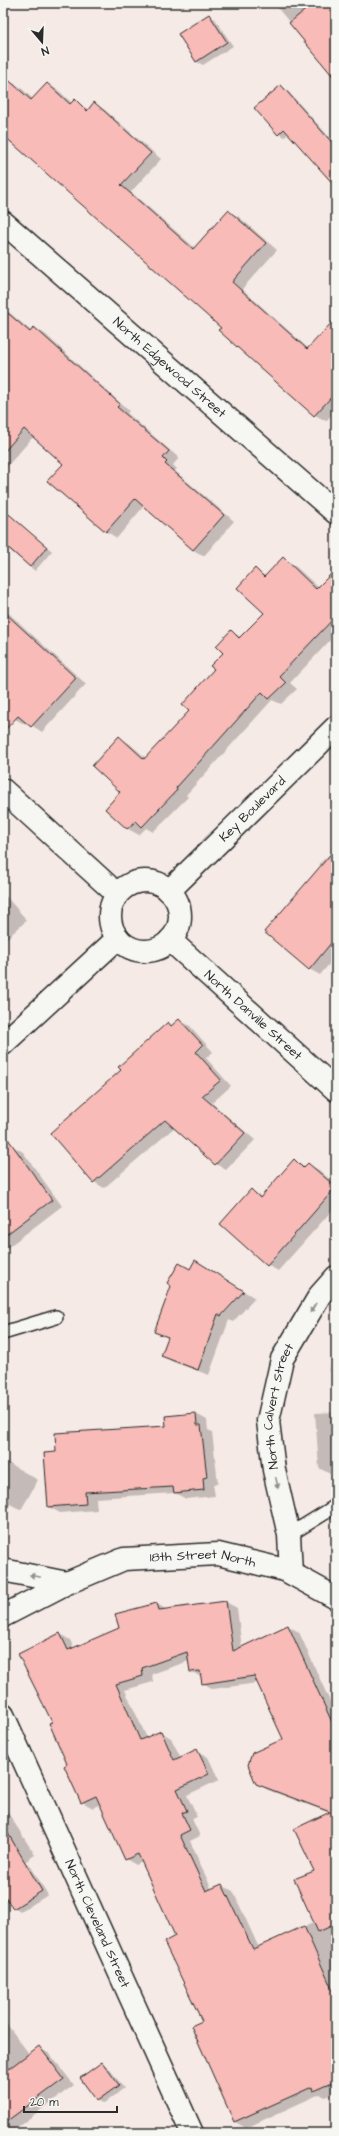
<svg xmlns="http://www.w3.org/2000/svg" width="339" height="2136" font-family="'Architects Daughter',sans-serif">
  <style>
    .shadow { fill: #0003; fill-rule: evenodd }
    .building { fill: #f8bbb7; stroke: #2b2b2b }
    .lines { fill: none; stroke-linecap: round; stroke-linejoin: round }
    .lane-casing { stroke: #2b2b2b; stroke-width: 16 }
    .street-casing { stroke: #2b2b2b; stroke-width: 25 }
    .lane { stroke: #f6f6f2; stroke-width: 13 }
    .street { stroke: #f6f6f2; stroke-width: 22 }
    .oneway { fill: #90908e }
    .labels { text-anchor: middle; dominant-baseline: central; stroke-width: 4; stroke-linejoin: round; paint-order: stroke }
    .street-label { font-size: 13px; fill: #2b2b2b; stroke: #f6f6f2 }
  </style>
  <rect width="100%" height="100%" fill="#f6eae6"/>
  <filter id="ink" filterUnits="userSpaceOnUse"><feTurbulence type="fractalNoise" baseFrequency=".025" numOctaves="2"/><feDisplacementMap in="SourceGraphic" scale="8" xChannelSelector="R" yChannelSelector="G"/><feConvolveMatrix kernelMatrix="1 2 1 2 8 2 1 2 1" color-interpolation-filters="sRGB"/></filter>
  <g filter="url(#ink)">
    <path class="shadow" d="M267 3H336V72L326 67 276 6Z
      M209 15 215 19 233 46 203 65 197 62 179 35Z
      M9 81 20 87 33 99 47 84 58 90 72 103 75 101 89 110 95 103 105 110 161 159 131 192 195 248 228 211 239 217 277 250 242 289 309 349 336 319V410L326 421 315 415 222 327 3 133V82Z
      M281 86 287 90 332 140 336 137V184L289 133 285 137 279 134Z
      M3 307 31 331 35 328 45 334 129 411 127 413 179 458 173 465 177 469 175 471 234 521 204 556 193 550 144 506 117 538 107 532 49 481 64 464 34 436 3 471Z
      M12 518 52 551 35 571 3 545V529Z
      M283 558 294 565 319 588 336 585V634L290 683 297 689 281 704 272 700 186 795 188 797 153 832 146 828 139 835 128 829 107 809 122 792 120 738 130 744 146 758 190 711 225 653 232 632 241 637 265 613 255 570 266 576Z
      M3 608 86 684 42 732 28 723 26 725 15 719 3 708Z
      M336 848V956L320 975 309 969 322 866 319 864Z
      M3 893 25 918 24 919 26 921 3 942Z
      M179 1020 190 1026 213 1052 206 1058 231 1086 212 1103 255 1140 226 1170 216 1164 175 1127 104 1188 94 1182 51 1133 122 1070 168 1023 172 1026Z
      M12 1146 23 1152 62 1206 3 1251V1153Z
      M294 1161 305 1167 308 1164 319 1170 336 1185V1206L278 1271 268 1265 251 1190 262 1197Z
      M206 1268 255 1298 233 1322 229 1320 209 1375 173 1362 162 1356 168 1338 156 1332 191 1270Z
      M336 1358V1375L328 1370Z
      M336 1412V1474H330L319 1468 315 1413Z
      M196 1414 207 1420 208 1430 212 1432 218 1483 213 1484 215 1496 186 1499 175 1493 96 1498 97 1510 60 1513 49 1507 57 1453 167 1427Z
      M3 1460 38 1480 21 1510 10 1504 6 1511 3 1510Z
      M226 1602 237 1608 242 1648 288 1626 299 1632 336 1715V2092L325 2097 320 2094 246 2128 235 2122 192 2026 203 2021 177 1936 143 1862 136 1865 126 1859 101 1804 93 1808 82 1802 53 1722 60 1634 70 1640 74 1648 120 1629 157 1604 167 1610ZM189 1661 191 1671 202 1678 203 1683 213 1689 258 1683 284 1740 257 1784 268 1790 330 1813 315 1871V1922L259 1948 233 1891 222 1885 212 1890 190 1841 200 1836 192 1819 197 1817 187 1795 219 1780 208 1757 197 1751 181 1758 171 1738 161 1732 147 1738 125 1690 153 1682 152 1674Z
      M3 1805 35 1855 25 1862 30 1865 48 1895 20 1912 14 1908 3 1891Z
      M3 1936 4 1937 3 1951Z
      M3 2019 30 2055 39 2048 50 2054 74 2085 11 2132 3 2128Z
      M102 2063 108 2067 124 2088 104 2104 97 2100Z"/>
    <path class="building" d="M314 3H336V80L289 23Z
      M209 14 227 42 196 62 178 34Z
      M3 75 31 100 47 83 70 104 75 99 87 111 94 102 151 153 121 185 193 249 228 210 266 243 232 282 307 349 336 318V392L314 416 218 330 221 328 3 135Z
      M281 85 336 147V187L284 129 278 135 254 108Z
      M3 309 30 332 34 327 120 404 117 407 169 451 163 458 167 462 165 464 224 515 193 550 135 499 106 532 47 481 63 464 24 429 3 453Z
      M3 509 47 547 30 567 3 543Z
      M283 557 316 589 336 569V616L279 676 286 683 269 699 262 692 176 788 177 790 142 827 136 821 127 829 105 809 120 792 92 766 119 736 144 759 189 711 182 705 214 669 210 666 223 653 216 646 231 630 239 638 264 613 237 588 255 568 264 577Z
      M3 611 76 678 31 727 18 716 3 732Z
      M336 848V937L309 970 264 932Z
      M179 1019 203 1045 196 1052 221 1080 202 1096 245 1133 215 1165 165 1120 93 1183 50 1133 121 1070 118 1067 168 1022 171 1026Z
      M3 1132 52 1200 3 1237Z
      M294 1159 303 1168 308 1163 336 1187 267 1266 220 1224 251 1189 260 1198Z
      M195 1260 244 1291 221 1316 218 1314 198 1370 161 1356 168 1337 154 1332 171 1286 167 1283 179 1263 190 1269Z
      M196 1413 197 1425H201L207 1477 203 1478 204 1490 174 1493 173 1487 85 1492 86 1504 48 1507 44 1453 56 1452 55 1433 166 1426 165 1416Z
      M226 1601 233 1651 288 1625 336 1731V1924L318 1932 294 1879 314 1871 294 1829 330 1812 256 1784 248 1765 252 1753 283 1739 254 1676 202 1684 200 1671 190 1672 187 1652 142 1668 143 1676 116 1684 140 1740 161 1731 174 1760 197 1749 209 1774 177 1789 187 1811 182 1813 190 1830 180 1835 206 1891 222 1884 253 1949 304 1926 336 1998V2081L313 2091 312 2087 234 2122 191 2026 202 2021 164 1942 175 1936 138 1854 125 1860 96 1796 81 1803 64 1766 67 1764 49 1723 52 1722 18 1654 60 1633 68 1650 119 1628 115 1614 157 1603 159 1610Z
      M3 1825 42 1891 13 1909 3 1893Z
      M39 2046 64 2079 3 2124V2073Z
      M102 2062 119 2085 97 2101 80 2078Z"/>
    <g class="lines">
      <g class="lane-casing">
        <path id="lane" d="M3 1333 56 1317
          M289 1535 336 1506"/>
      </g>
      <g class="street-casing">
        <g id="street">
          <path id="s1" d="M3 222 336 513"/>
          <path d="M3 790 117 894"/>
          <circle cx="145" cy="916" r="35"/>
          <path id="s2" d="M169 891 336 727"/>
          <path id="s3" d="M170 940 336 1090"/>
          <path d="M3 1044 118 938"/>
          <path d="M3 1570 67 1583"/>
          <path id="s4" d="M291 1573 289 1535 274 1470 268 1421 282 1359 320 1295 336 1277"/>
          <path id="s5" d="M3 1616 67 1583 124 1559 218 1554 285 1570 336 1598"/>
          <path id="s6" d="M3 1715 192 2133"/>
        </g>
      </g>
      <use href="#lane" class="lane"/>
      <use href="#street" class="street"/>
    </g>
    <defs><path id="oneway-solid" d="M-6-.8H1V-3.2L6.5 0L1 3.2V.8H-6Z"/></defs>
    <g class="oneway">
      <use href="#oneway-solid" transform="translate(313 1308) rotate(121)"/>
      <use href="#oneway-solid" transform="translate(277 1483) rotate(77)"/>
      <use href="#oneway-solid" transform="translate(35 1576) rotate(-168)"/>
    </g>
  </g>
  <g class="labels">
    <g class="street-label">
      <text stroke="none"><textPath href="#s1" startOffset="221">North Edgewood Street</textPath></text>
      <text stroke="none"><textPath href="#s2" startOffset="117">Key Boulevard</textPath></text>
      <text stroke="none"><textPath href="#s3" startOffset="112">North Danville Street</textPath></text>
      <text stroke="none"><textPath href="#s4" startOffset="170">North Calvert Street</textPath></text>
      <text stroke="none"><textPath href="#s5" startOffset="213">18th Street North</textPath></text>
      <text stroke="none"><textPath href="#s6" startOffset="229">North Cleveland Street</textPath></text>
    </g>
  </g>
  <rect width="339" height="2136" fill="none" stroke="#f6f6f2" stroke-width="16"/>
  <rect x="8" y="8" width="323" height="2120" fill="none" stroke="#2b2b2b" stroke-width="1.5" filter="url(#ink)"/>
  <g transform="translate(42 42) rotate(161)" stroke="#f6f6f2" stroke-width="3" paint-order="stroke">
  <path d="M0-3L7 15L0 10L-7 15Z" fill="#2b2b2b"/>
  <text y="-6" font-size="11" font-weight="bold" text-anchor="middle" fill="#2b2b2b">N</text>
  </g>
  <path d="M24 2106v6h93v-6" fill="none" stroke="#2b2b2b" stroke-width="2"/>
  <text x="30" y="2106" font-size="12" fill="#2b2b2b" stroke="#f6f6f2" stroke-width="3" paint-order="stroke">20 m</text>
</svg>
